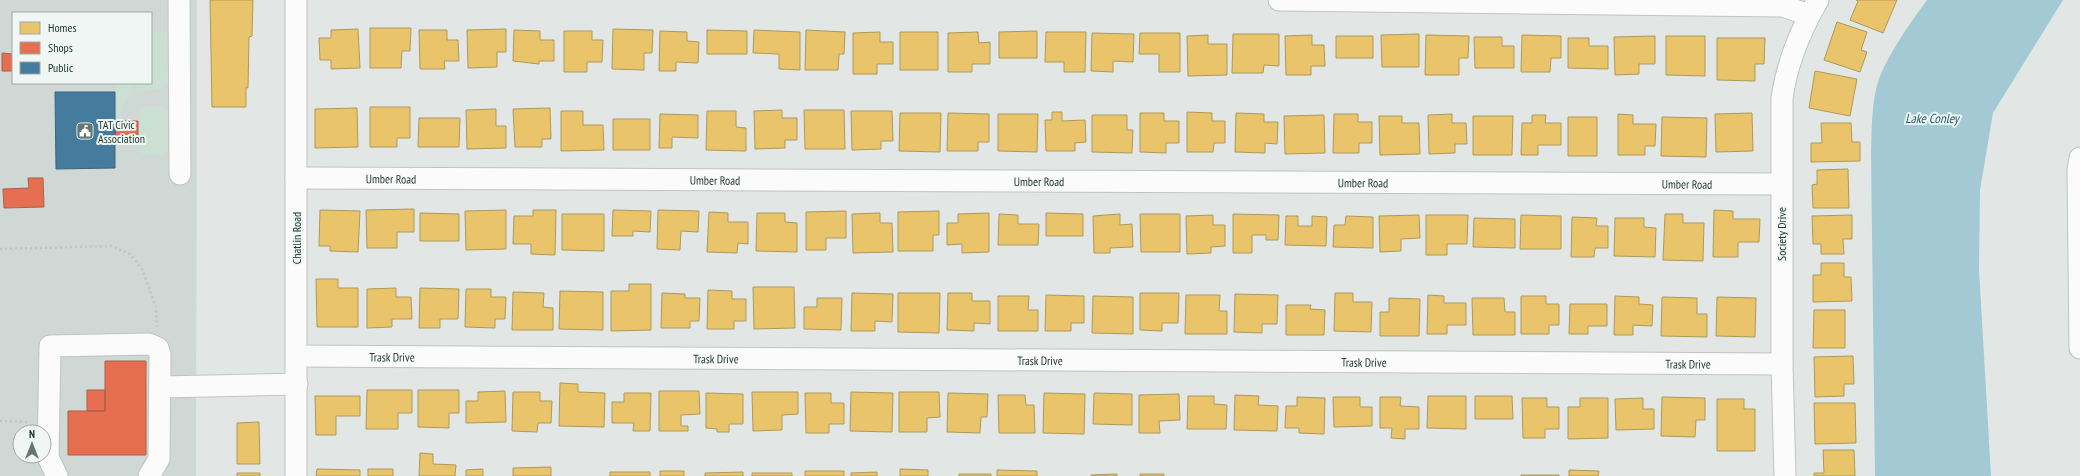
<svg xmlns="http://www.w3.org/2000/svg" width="2080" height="476" font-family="'PT Sans Narrow',sans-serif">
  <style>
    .built { fill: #cfd8d5; fill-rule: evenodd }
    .green { fill: #cbe0d3 }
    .water { fill: #a3cad4 }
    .homes { fill: #e9c46a; stroke: #ad9a5a }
    .shops { fill: #e76f51; stroke: #ac5f48 }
    .public { fill: #457b9d; stroke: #3a677e }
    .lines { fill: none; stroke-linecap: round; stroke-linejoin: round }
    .minor-casing { stroke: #bfc4c2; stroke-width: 23 }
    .path { stroke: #bfc7c6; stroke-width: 2.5; stroke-dasharray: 2 3; stroke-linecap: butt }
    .minor { stroke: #fbfbfb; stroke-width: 21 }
    .labels { text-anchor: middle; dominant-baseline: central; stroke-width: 4; stroke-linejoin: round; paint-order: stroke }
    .poi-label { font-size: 12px; fill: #213934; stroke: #eff6f3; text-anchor: start }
    .street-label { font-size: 12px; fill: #213934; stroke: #eff6f3 }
    .water-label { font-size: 13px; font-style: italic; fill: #1d5d72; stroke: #eff6f3 }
  </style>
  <rect width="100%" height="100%" fill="#e2e7e5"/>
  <path class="built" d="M0 0H197L196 476H0ZM13 13H151V83H13ZM20 432H44V456H20Z"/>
  <path class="green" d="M151 32H171V80L162 89 136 92V83H151Z
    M117 83H133V93C125 101 121 108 121 120H117Z
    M159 106 169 111 170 149 160 155 142 154 138 147 140 111 146 107Z"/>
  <path class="water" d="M1927 0H2063L1993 113 1980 190 1979 269 1991 476H1875L1871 153C1872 129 1871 102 1879 79 1889 53 1910 23 1927 0Z"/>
  <path class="homes" d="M210 0H253L252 36 249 37 248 88 246 87V107H212Z
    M1856 0H1897L1883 33 1850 20 1858 1Z
    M1837 22 1867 32 1861 50 1867 52 1860 72 1824 60Z
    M370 28H411L410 51H402L401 68H370Z
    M358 29 360 68 331 69V60H320L319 38H331V30Z
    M506 29V52H497V67L468 68 467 30Z
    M613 29 653 30 652 53H644V70L612 69Z
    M419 30H447V40H458L459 61H444L445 69H420Z
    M514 30 540 31V40H554V61H539V64L513 61Z
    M707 30 747 31V54H707Z
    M754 30 800 32V70L779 69V54L753 53Z
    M806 30 845 32 844 54H839L838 70H805Z
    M564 31H592V40H603L602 62H587V72H564Z
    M660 31 687 32V41L699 42 698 63 676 62V71H659Z
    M1037 31V58H999V32Z
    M880 32V42H893V64H877V74H853V33Z
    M900 32H938V70H900Z
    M978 32 979 43 990 42V64H972V72H948V33Z
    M1046 32H1086L1085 72H1064V62H1045Z
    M1092 33 1134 34 1133 62 1113 61V72L1091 71Z
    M1140 33H1180V72H1159V54H1139Z
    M1233 34H1279V66L1264 65 1263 73H1232Z
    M1419 34V67H1382L1381 35Z
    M1208 35V44H1227V75L1188 76 1187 36Z
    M1312 35V45H1324L1325 66H1311V75H1286L1285 36Z
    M1426 35 1469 36 1468 58H1459V75H1425Z
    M1522 35 1561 36V58H1551L1550 72H1521Z
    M1336 36H1373V58H1336Z
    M1655 36V64H1639V74L1615 75 1614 37Z
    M1666 36H1705V76L1666 75Z
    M1474 37H1502V46H1514V68H1475Z
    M1568 38H1589V46H1608V69L1568 68Z
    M1717 38H1765L1764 64H1755V81L1717 80Z
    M1815 71 1857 79 1850 116 1809 108Z
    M370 107H410V138H397V147H370Z
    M357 108 358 147 315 148V109Z
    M550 108 551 139H542V147H515L513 109Z
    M496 109V126H506V148L467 149 466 110Z
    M782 110V118H797V140H785V148L755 149 754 111Z
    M804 110H844L845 149H805Z
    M561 111H583V125H603L604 150 561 151Z
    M707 111H736V127L746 128V151L706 150Z
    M851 111H892L893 141H881V149L852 150Z
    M1052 112H1062V121L1085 120 1086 142 1075 143V151H1046L1045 120H1052Z
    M1187 112 1212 113V121H1225V143H1214L1213 152H1187Z
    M900 113H941L940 152 899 151Z
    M948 113 989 114V142H978V151H947Z
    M1140 113H1164V121H1179V143H1166V153L1140 152Z
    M1236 113 1264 114V122H1278L1277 144 1265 143V153L1235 152Z
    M1752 113 1753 151 1716 152 1715 114Z
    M660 114 698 115V138L672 137V148H659Z
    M998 114H1038L1037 152 998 151Z
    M1334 114H1358V122H1372V143H1359V153H1333Z
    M1452 114V123H1466L1467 144H1455V153L1429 154 1428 115Z
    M1618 114 1633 115V124H1656L1655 146H1645V155H1618Z
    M1092 115H1127V130H1133L1132 153 1092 152Z
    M1324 115 1325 153 1285 154 1284 116Z
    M1532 115H1546L1545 123H1561V145H1538V155H1521L1522 123H1532Z
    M1379 116H1402V123H1419L1420 154 1380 155Z
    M1473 116H1513L1512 155H1473Z
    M1568 117H1597V156H1568Z
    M1662 117 1707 118 1706 157 1661 156Z
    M419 118H460L459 147H418Z
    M613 119H650V150H613Z
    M1821 123H1851L1852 142H1860V161L1811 162V143H1822Z
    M1848 169 1849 208H1813L1812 185 1817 184V170Z
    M414 209V232H397V248H367L366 210Z
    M320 210 360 211 358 252 330 251V246H319Z
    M506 210V249L466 250 465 211Z
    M533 210H556L555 255 531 254V244H513L514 216H533Z
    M613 210 651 211 650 232 633 231V236H612Z
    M658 210 699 211 698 232 681 231 680 250 657 249Z
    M1714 210 1733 211V219H1760L1759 242H1738V257H1713Z
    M846 211V238H826V250H806V212Z
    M939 211V235H933V251H898V212Z
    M709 212 728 213V222H748V244L738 243 737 253 707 252Z
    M420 213 459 214V241H420Z
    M757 213H785V222L797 223V252L756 251Z
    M880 213V223H892L893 252 853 253 852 214Z
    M989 213V252L962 253V244L947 245V223H958V214Z
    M1046 213 1083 214V236H1046Z
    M562 214H604V251L562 250Z
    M999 214 1018 215V224H1039L1038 245H998Z
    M1120 214V225L1132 224 1133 247 1110 248V253H1094L1093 216Z
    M1140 214H1180V252H1141Z
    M1233 214 1279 215 1278 240H1266V235H1252V253H1233Z
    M1665 214H1683V223H1704L1703 261 1663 260Z
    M1213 215V225H1225V246L1211 247V253L1187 254 1186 216Z
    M1419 215 1420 238 1401 239V251L1380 252 1379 216Z
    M1426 215H1468L1467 244H1447V255H1426Z
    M1521 215 1561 216V249H1520Z
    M1852 215V239H1843L1844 254H1821V244H1813L1812 216Z
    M1286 216H1298V226H1312V216L1327 217 1326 246 1285 245Z
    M1346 216 1373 217V248L1333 247 1334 225H1345Z
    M1572 217 1597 218 1596 226H1608V248H1595L1594 257H1571Z
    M1474 218 1515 219V248L1473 247Z
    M1615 218H1644V227L1656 228 1655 257 1614 256Z
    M1821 263H1844V277H1851L1852 301 1813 302V275H1821Z
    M316 279H338V288H358V327H317Z
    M629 284H651V330L611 331V291H629Z
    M753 287H794L795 328 754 329Z
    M396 288V297H411L412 319H392V327L367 328V289Z
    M420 288 459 289 458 319H440V328H419Z
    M466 289H491V297H506L505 319H495V328L465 327Z
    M708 290 732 291V299H746V321H734V329H707Z
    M560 291 603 292V330L559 329Z
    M513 292 544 293 543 307 553 308V330H512Z
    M662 293 685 294V298H700L699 321H690V328H661Z
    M852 293 893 294 892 322 875 321V331H851Z
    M898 293H940L939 333 898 332Z
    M948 293H972V301H990V324L974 323V331L947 330Z
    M1140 293H1179L1178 323H1162V331L1140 330Z
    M1335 293H1353V302H1372L1371 332 1334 331Z
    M1235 294 1278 295 1277 324H1262V333L1234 332Z
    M1046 295 1084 296V323H1071V331H1045Z
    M1186 295H1220L1219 311H1227V334H1185Z
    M1428 295 1444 296V303H1466V325H1447V334H1427Z
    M998 296H1029L1028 310H1038V331H998Z
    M1093 296 1133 297V334L1092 333Z
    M1521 296H1546V304H1559V325H1549V334H1521Z
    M1615 296 1639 297V304L1653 305 1652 326 1633 325V335H1614Z
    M1662 297 1697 298V314H1707V337L1661 336Z
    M1717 297 1756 298 1755 337 1716 336Z
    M817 298H842L841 330 804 329V307H817Z
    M1389 298 1420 299 1419 336H1380V312H1389Z
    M1472 298H1504L1505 312H1515V335H1473Z
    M1570 304H1607V326H1588V334H1569Z
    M1286 305H1311L1310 309 1325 310 1324 335H1286Z
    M1814 310H1845V348H1813Z
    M1853 356 1854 384H1844V396L1815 397 1814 357Z
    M560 383 578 384V392L605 393 604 427 559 426Z
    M367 390H412V413H398V429H366Z
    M418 390H459V413H449V428L418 427Z
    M505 391 506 422 466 423V401H478V392Z
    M659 391H699L700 414 681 415V426H688V431H659Z
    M513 392H540V401H552L551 423H538L537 432 512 431Z
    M752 392H798V414L782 415V430L753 431Z
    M851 392 893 393 892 432 850 431Z
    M899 392H939L940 417 927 418V432H899Z
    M624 393H651L650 431H633L634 423H612V402H624Z
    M706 393 743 394V424H729V432H717V429L706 428Z
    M805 393H831V403H844V424H829V433H806Z
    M948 393 988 394 987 417H981L980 433 947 432Z
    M1044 393 1085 394 1084 434 1043 433Z
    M1094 393 1132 394V425L1093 424Z
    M1179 394 1180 420 1159 421 1160 433H1139V395Z
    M998 395H1025L1026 405H1034L1035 433H999Z
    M1235 395 1259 396 1258 405 1278 406 1277 431 1234 430Z
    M315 396H360V416H336V435H316Z
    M1188 396H1214V404L1227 405 1226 429H1187Z
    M1428 396H1466V429L1427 428Z
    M1475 396H1512L1513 419H1475Z
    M1297 397 1325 398 1324 434 1299 433V428H1285L1286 406H1297Z
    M1333 397H1360V407H1372V426L1334 427Z
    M1380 397H1401L1400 406 1419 407V429H1405V439L1391 438 1392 428H1380Z
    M1662 397 1705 398V420H1696L1695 437 1661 436Z
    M1522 398H1547V407H1559V429H1545V438H1523Z
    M1580 398H1608V438L1568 439V407H1580Z
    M1643 398V409H1654V429L1616 430 1615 399Z
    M1717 399H1744V409H1755V451H1717Z
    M1814 403H1855L1856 443 1815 444Z
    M259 422 260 464H237V423Z
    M1823 450H1854L1855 476H1814V473H1824Z
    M420 453 433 454V464L456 465 455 476H419Z
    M551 467V476H513V468Z
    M317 469 360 470V476H316Z
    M368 469H393V476H368Z
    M483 469V476H466V470Z
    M900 469 928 470V476H900Z
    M997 470 1037 471V476H997Z
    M1569 470 1599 471 1598 476H1569Z
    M660 471H684V476H660Z
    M805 471H844V476H805Z
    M610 472H650V476H610Z
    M743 472V476H705V473Z
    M877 472V476H851V473Z
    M237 473H260V476H237Z
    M752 473H792V476H752Z
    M959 474H991V476H959Z
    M1117 474V476H1091V475Z
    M1140 474H1164V476H1140Z
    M1521 475H1559V476H1521Z"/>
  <path class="shops" d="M2 53 13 54V71H2Z
    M115 121H138V141L115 140Z
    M28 178H43L44 207 4 208 3 189 29 188Z
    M105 361H146V455H68V411H105Z
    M87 390H105V411H87Z"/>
  <path class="public" d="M55 92H115V168L56 169Z"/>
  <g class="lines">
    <g class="minor-casing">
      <g id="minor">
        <path d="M179 0 180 174"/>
        <path d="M296 0V476"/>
        <path d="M1279 0 1783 6 1809 15"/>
        <path d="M2080 158 2078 171 2080 348"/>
        <path id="s1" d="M296 178 1781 184"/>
        <path id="s2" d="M297 356 1782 364"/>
        <path d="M160 387 297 384"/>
        <path d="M57 476 48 457 50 346 149 344 158 348 160 355 159 459 149 476"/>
        <path d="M1785 476 1782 364V98C1787 63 1800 31 1818 0"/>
      </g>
    </g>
    <path class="path" d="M0 249 112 246 130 254 142 269 156 307 157 327
      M0 421 30 422"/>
    <use href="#minor" class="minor"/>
  </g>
  <defs>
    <g id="civic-square" transform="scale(0.9)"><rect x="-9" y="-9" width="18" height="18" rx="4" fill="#657672" stroke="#eff6f3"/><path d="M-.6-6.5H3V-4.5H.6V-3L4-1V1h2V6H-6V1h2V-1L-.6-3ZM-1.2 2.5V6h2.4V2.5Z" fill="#fff"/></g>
  </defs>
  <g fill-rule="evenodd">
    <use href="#civic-square" x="85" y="131"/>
  </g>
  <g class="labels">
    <g class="poi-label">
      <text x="98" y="124">TAT Civic<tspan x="98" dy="14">Association</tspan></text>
    </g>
    <g class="street-label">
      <text stroke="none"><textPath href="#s1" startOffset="95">Umber Road</textPath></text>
      <text stroke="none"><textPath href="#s1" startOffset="419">Umber Road</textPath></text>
      <text stroke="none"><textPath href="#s1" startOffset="743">Umber Road</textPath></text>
      <text stroke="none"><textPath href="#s1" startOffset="1067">Umber Road</textPath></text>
      <text stroke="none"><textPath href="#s1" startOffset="1391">Umber Road</textPath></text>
      <text transform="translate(1781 234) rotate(-90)">Society Drive</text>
      <text transform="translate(296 238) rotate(-90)">Chatlin Road</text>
      <text stroke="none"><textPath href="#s2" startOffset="95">Trask Drive</textPath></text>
      <text stroke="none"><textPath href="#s2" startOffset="419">Trask Drive</textPath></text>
      <text stroke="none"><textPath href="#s2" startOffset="743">Trask Drive</textPath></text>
      <text stroke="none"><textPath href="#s2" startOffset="1067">Trask Drive</textPath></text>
      <text stroke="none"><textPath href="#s2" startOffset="1391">Trask Drive</textPath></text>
    </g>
    <g class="water-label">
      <text x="1932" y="118">Lake Conley</text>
    </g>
  </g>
  <rect x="12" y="12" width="140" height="72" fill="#eff6f3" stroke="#9daaa7"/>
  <rect x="20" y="22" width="20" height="12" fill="#e9c46a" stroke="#9daaa7"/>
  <text x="48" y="32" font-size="12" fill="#213934">Homes</text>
  <rect x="20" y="42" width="20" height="12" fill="#e76f51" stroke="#9daaa7"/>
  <text x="48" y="52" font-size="12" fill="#213934">Shops</text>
  <rect x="20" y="62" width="20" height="12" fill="#457b9d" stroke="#9daaa7"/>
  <text x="48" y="72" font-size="12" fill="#213934">Public</text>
  <g transform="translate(32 444)"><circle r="19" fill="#eff6f3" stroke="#9daaa7"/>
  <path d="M0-3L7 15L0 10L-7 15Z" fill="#657672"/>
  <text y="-6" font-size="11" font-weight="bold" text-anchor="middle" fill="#213934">N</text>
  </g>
</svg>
